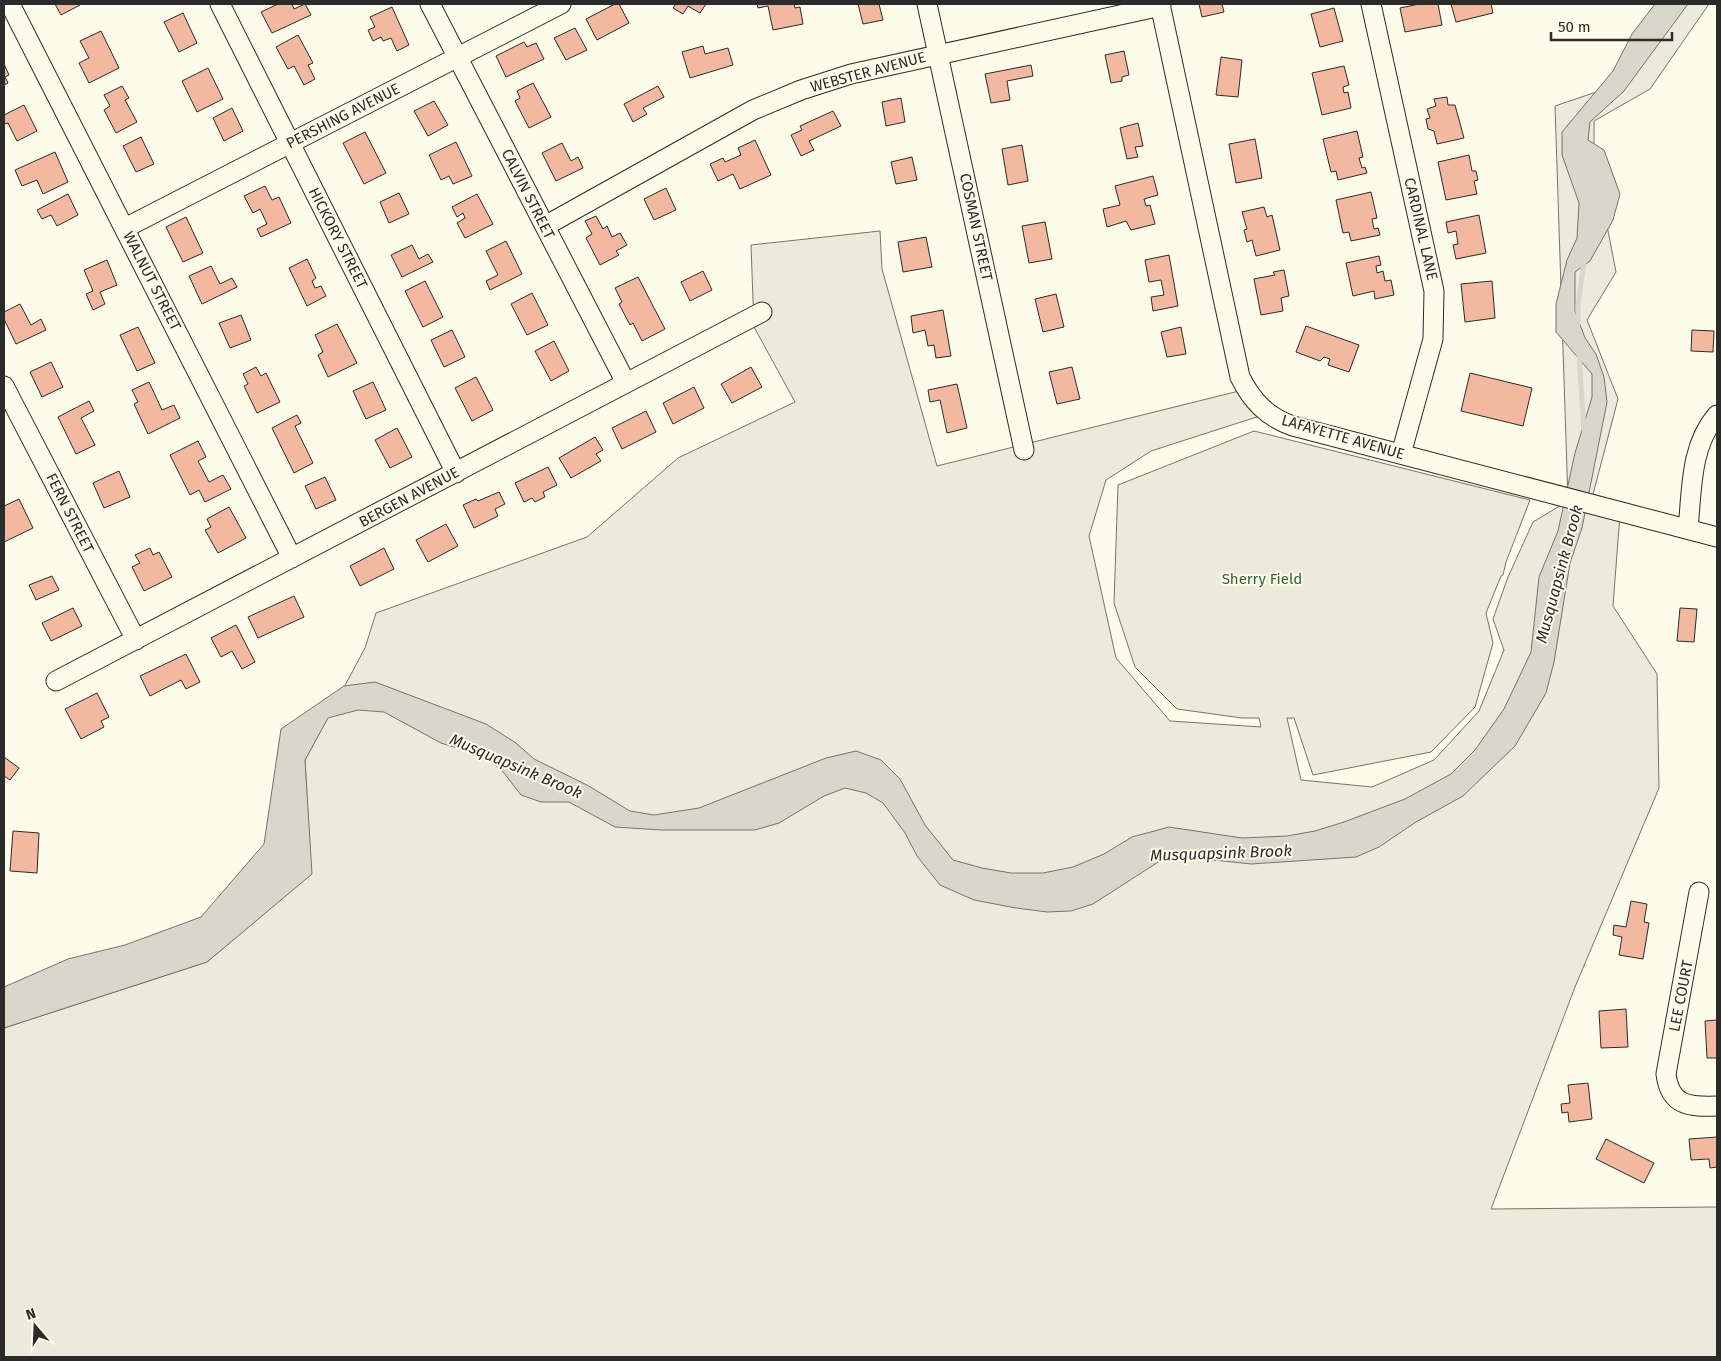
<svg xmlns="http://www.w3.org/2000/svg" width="1721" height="1361" font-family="'Fira Sans',sans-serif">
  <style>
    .green { fill: #ecebdb; stroke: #74746e }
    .water { fill: #d8d7c9; stroke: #74746e }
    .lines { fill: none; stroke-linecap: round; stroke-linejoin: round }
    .stream { stroke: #d8d7c9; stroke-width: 5 }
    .building { fill: #f2b8a0; stroke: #2b2b2b }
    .minor-casing { stroke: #2b2b2b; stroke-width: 21 }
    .minor { stroke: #fdfbea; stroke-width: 19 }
    .labels { text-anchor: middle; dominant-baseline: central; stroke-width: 4; stroke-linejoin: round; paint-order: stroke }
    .street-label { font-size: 15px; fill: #2b2b2b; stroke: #fdfbea }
    .park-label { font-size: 15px; fill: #34623c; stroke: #fdfbea }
    .water-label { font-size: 16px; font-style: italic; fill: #2b2b2b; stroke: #fdfbea }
  </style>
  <rect width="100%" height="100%" fill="#fdfbea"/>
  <path class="green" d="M1660 4H1709L1650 89 1594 121V159L1616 272 1587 320 1618 399 1591 502 1620 514 1613 606 1657 674 1659 788 1575 987 1491 1209 1717 1207V1357H4V1028L207 962 311 874 305 760 365 648 376 613 587 537 678 458 795 402 754 327 751 245 880 231 882 269 937 466 1247 389 1269 413 1151 451 1106 480 1089 536 1116 658 1170 721 1261 727 1259 718H1242L1177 709 1135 667 1114 603 1118 485 1254 431 1530 500 1506 562 1503 575 1501 576 1486 613 1493 643 1475 707 1431 752 1313 775 1294 718H1287L1301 780 1372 787 1434 760 1479 711 1504 650 1493 619 1508 577 1533 522 1568 501 1555 106 1605 89Z"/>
  <path class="water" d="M1655 4H1688L1624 91 1590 122 1588 140 1604 150 1620 194 1613 220 1590 261 1575 272V311L1585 338 1596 354 1604 377 1607 402 1582 528 1570 563 1554 662 1546 693 1515 746 1463 796 1416 822 1379 847 1356 857 1251 864 1195 858 1166 857 1093 904 1071 911 1047 912 1016 908 974 900 940 885 917 856 905 833 883 803 866 793 845 788 824 796 779 823 755 830H661L615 827 569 802H541L521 795 504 773 488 758 441 743 384 712 358 710 328 718 305 760 312 874 207 962 4 1028V987L68 959 125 945 201 917 264 844 281 729 344 686 375 682 486 724 516 743 534 759 587 785 630 811 654 815 699 808 826 758 856 751 881 760 900 779 925 825 953 860 982 868 1011 873H1043L1073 867 1104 854 1132 837 1169 827 1242 838 1287 836 1315 831 1344 822 1405 799 1451 774 1475 750 1504 709 1531 652 1539 577 1558 531 1575 453 1592 397V374L1556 332V304L1567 260 1577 238 1579 203 1562 155V132L1613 71 1632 34Z"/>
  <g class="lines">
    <path class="stream" d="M1578 324V306L1584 261
      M1579 355 1584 431"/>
  </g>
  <path class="building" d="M55 4H79L80 5 61 15Z
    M278 4H292L294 9 305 4 311 15 272 33 261 12Z
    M615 4H619L629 23 597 40 586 19Z
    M676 4H706L700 13 688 6 683 14 673 8Z
    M757 4H794L795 8 800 7 803 24 773 30 768 6 758 8Z
    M858 4H879L883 20 863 24Z
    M1199 4H1222L1224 12 1202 17Z
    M1419 4H1438L1442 25 1405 32 1400 8Z
    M1451 4H1491L1493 13 1456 22Z
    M392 7 409 45 397 51 391 38 383 41 381 37 373 41 368 30 375 27 370 17Z
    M1334 8 1343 41 1320 47 1311 14Z
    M183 13 197 43 179 52 164 22Z
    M575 28 587 50 566 60 554 38Z
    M101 31 119 68 89 83 79 63 89 58 80 41Z
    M298 35 313 63 308 65 315 79 304 85 294 66 288 69 276 47Z
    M524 42 527 47 536 43 544 59 506 77 496 56Z
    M703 46 705 54 728 48 733 65 690 78 682 52Z
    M1124 51 1129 75 1122 77V81L1111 83 1105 55Z
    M1221 57 1242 60 1238 97 1216 95Z
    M4 64 9 75 5 77 8 83 4 85Z
    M1031 65 1033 76 1007 81 1010 100 991 103 985 74Z
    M1344 66 1349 85 1343 87 1344 93 1348 92 1351 108 1322 115 1312 73Z
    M208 68 223 99 197 112 182 81Z
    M533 83 551 117 529 128 515 101 520 98 517 91Z
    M122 86 129 98 125 100 137 122 116 133 104 110 110 106 104 95Z
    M658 86 664 97 643 108 647 114 633 122 624 104Z
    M1447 97 1448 105H1455L1464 138 1437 144 1434 131 1428 129 1426 119 1430 118 1427 109 1436 106 1434 99Z
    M901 98 905 122 886 126 882 102Z
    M434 101 448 125 428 136 414 111Z
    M24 105 37 131 17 141 8 123 4 124V115Z
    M232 108 243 131 224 141 213 118Z
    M833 111 841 126 809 141 814 150 801 156 791 135 802 130 800 126Z
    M1138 123 1143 146 1135 147 1138 157 1127 159 1120 128Z
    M1357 131 1363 157 1359 158 1362 168 1365 167 1367 173 1338 180 1336 171 1331 172 1323 139Z
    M365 132 386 173 364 184 343 143Z
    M141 137 154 164 136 172 123 146Z
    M1255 139 1262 178 1236 183 1229 144Z
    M755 140 771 175 740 189 733 174 718 181 710 164 723 158 725 162 741 155 738 148Z
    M456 142 472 176 453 184 449 176 441 180 429 155Z
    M562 143 571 161 578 157 583 168 556 181 542 153Z
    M1022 145 1028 181 1008 185 1002 149Z
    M55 152 68 182 43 194 37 180 22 186 15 170Z
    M1469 155 1472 171H1476L1478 180 1474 181 1477 194 1446 200 1438 162Z
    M912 157 917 180 896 184 891 162Z
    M1153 176 1158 195 1144 199 1146 206 1150 205 1155 224 1131 230 1126 221 1107 227 1103 209 1120 205 1115 186Z
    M265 186 272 200 279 197 291 223 261 237 257 229 267 224 260 209 253 213 244 196Z
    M666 188 676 210 654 220 644 199Z
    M1371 192 1377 218 1372 219 1374 229 1378 228 1380 235 1351 241 1349 232 1343 233 1336 200Z
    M399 193 409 214 389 223 380 202Z
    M68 194 78 215 57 226 51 215 42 219 37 210Z
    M477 194 493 224 465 238 457 223 465 218 463 213 457 217 452 207Z
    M1264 207 1267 217 1272 215 1280 250 1256 256 1252 240 1247 242 1244 230 1247 229 1242 212Z
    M1479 215 1486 253 1456 259 1453 245 1458 244 1456 231 1448 233 1446 222Z
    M596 216 603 229 607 226 612 237 620 233 627 245 616 251 619 255 600 265 586 238 592 234 585 221Z
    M186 217 203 253 183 262 166 227Z
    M1045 222 1052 259 1029 263 1022 226Z
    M926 237 932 267 903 272 898 242Z
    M506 241 522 274 490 290 486 281 498 275 486 251Z
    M412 245 419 259 428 254 433 262 402 277 391 255Z
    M1169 255 1178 306 1153 311 1151 297 1164 295 1161 280 1149 282 1145 260Z
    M1379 256 1381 265 1376 266 1377 273 1383 271 1385 281 1391 280 1394 295 1375 299 1374 291 1353 296 1346 263Z
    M307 259 316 278 312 281 315 288 321 286 326 296 307 306 289 268Z
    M107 260 117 285 100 292 105 304 93 310 86 294 93 291 84 270Z
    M211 266 220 284 232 278 237 287 202 304 189 276Z
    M1284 270 1289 296 1281 298 1283 311 1261 315 1254 279 1275 275 1273 272Z
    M703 271 712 290 690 301 681 282Z
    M638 277 665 329 642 341 633 323 630 325 619 304 622 302 615 288Z
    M425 281 443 317 423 327 405 291Z
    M1492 281 1495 318 1465 322 1461 284Z
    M532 293 548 325 527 335 511 304Z
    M1056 294 1064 327 1043 332 1035 299Z
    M20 304 31 325 41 319 46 330 16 344 4 319V312Z
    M943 310 951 356 936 358 934 345 928 346 925 330 913 333 911 316Z
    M241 315 251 340 230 348 219 323Z
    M337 324 357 363 328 377 318 355 323 352 315 335Z
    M1306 326 1359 345 1349 372 1328 365 1330 359 1324 357 1320 361 1296 352Z
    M138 327 155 363 137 371 120 335Z
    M1181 327 1186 354 1167 357 1161 332Z
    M452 330 465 357 444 367 431 340Z
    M1692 330 1714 331 1713 352 1691 351Z
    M554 341 569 371 551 381 535 351Z
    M51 362 63 387 42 397 30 372Z
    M256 367 261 376 266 373 280 402 257 413 244 386 248 384 243 374Z
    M751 367 762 387 732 403 721 384Z
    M1072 367 1080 399 1057 404 1049 372Z
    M1470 373 1532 388 1523 426 1461 411Z
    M476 377 493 410 472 421 455 388Z
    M149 382 162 410 174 405 180 418 148 434 134 404 138 402 132 390Z
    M373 382 386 410 366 419 353 391Z
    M957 384 967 428 947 433 940 400 930 402 928 390Z
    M694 387 704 408 673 424 663 403Z
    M89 401 94 411 81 418 95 445 76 454 58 417Z
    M646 411 656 432 622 449 612 428Z
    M297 415 301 423 295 426 313 463 294 473 272 428Z
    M397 428 412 457 390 468 375 440Z
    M595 437 603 450 596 454 601 461 571 478 559 458Z
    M198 441 206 457 198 461 209 482 223 475 231 489 205 502 199 490 190 495 170 455Z
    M548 467 557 485 543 492 545 497 535 502 532 498 524 502 515 483Z
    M119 471 130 497 104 508 93 483Z
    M325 477 336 500 316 509 305 486Z
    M499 492 505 504 495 509 498 516 474 528 463 505 476 499 478 501Z
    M19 499 33 528 4 542V506Z
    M229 507 246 538 218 553 205 530 211 527 207 519Z
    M446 524 458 546 428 562 416 540Z
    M150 548 153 555 159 552 172 577 144 591 132 567 140 563 135 555Z
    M384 548 394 569 360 586 350 566Z
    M52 576 59 590 36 600 29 585Z
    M294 596 304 617 258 638 248 617Z
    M73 608 82 626 51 641 42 623Z
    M1680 608 1697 609 1694 642 1677 641Z
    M236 625 255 662 242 669 232 651 221 657 211 638Z
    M186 654 200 682 186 689 181 680 150 696 140 676Z
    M97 693 109 717 101 721 104 727 81 739 65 709Z
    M4 757 19 768 10 780 4 776Z
    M13 831 39 833 37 873 10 871Z
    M1631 901 1647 904 1644 922 1649 923 1643 959 1619 955 1622 937 1613 935 1614 925 1626 927Z
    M1626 1009 1628 1047 1601 1048 1599 1011Z
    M1717 1020V1058H1707L1705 1021Z
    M1588 1083 1592 1119 1569 1122 1568 1112 1562 1113 1561 1104 1570 1103 1568 1085Z
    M1717 1137V1167L1710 1168 1709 1159 1691 1160 1689 1139Z
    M1606 1139 1654 1163 1644 1183 1596 1159Z"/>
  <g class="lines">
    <g class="minor-casing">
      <path id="minor" d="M10 4 292 558
        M220 4 456 473
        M430 4 626 383
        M927 4 1024 450
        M1160 4 1240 377C1252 401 1267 417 1293 426L1717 537
        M1371 4 1434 291 1433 339 1401 454
        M545 226 753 110 801 90 851 74 1161 6
        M125 228 561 4
        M4 386 136 640
        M1688 529C1692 490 1690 446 1717 415
        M56 681 762 312
        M1699 892 1666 1074C1670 1106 1689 1107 1717 1106"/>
    </g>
    <use href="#minor" class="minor"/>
  </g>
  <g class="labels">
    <g class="street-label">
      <text transform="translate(868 72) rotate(-15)">WEBSTER AVENUE</text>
      <text transform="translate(343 116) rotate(-27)">PERSHING AVENUE</text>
      <text transform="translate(528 194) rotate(63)">CALVIN STREET</text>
      <text transform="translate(976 227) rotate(78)">COSMAN STREET</text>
      <text transform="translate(1421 229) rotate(77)">CARDINAL LANE</text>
      <text transform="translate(338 238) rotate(63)">HICKORY STREET</text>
      <text transform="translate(152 281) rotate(63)">WALNUT STREET</text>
      <text transform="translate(1343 437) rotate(16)">LAFAYETTE AVENUE</text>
      <text transform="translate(409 497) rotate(-28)">BERGEN AVENUE</text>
      <text transform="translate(70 513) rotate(63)">FERN STREET</text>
      <text transform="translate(1681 996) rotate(-79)">LEE COURT</text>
    </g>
    <g class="park-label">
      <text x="1262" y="579">Sherry Field</text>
    </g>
    <g class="water-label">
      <text transform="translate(1559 574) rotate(-75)">Musquapsink Brook</text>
      <text transform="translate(516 766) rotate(23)">Musquapsink Brook</text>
      <text transform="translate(1221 853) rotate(-2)">Musquapsink Brook</text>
    </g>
  </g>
  <rect width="1721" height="1361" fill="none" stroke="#2b2b2b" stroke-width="10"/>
  <g transform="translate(35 1326) rotate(341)" stroke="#fdfbea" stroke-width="4" paint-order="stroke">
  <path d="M0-4L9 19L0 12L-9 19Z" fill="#2b2b2b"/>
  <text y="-8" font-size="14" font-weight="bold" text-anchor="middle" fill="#2b2b2b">N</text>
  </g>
  <path d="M1551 32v8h121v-8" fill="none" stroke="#2b2b2b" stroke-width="2.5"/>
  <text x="1558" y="32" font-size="15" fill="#2b2b2b" stroke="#fdfbea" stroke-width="4" paint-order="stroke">50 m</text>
</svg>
